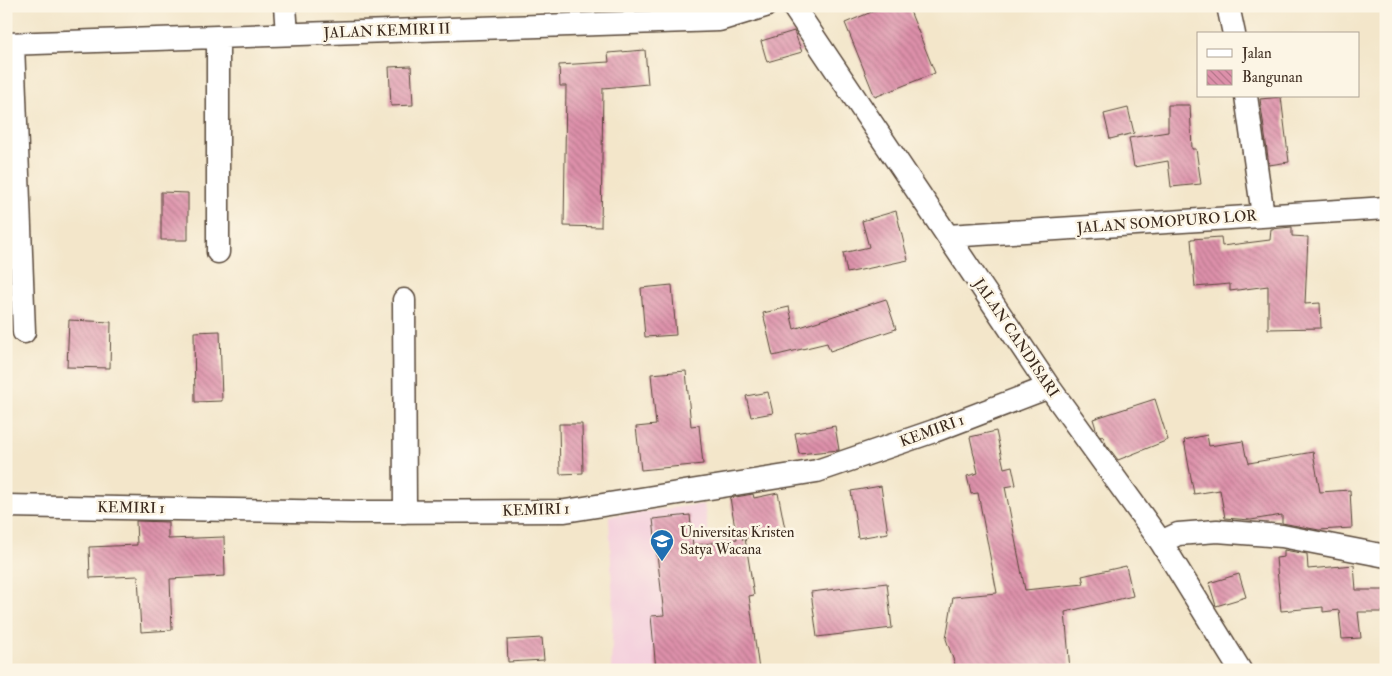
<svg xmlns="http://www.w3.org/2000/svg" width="1392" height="676" font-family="'IM FELL Double Pica',serif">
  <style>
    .built { fill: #f4cfdd }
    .building { fill: url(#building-back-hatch) }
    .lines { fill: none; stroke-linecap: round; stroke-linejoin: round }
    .street-casing { stroke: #574638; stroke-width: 25 }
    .street { stroke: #fff; stroke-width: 22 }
    .labels { text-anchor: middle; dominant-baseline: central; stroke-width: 5; stroke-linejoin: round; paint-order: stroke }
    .street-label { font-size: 15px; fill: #3b2a1e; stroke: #fcf5e5 }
    .poi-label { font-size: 15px; fill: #3b2a1e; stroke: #fcf5e5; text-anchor: start }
  </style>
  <defs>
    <pattern id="building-back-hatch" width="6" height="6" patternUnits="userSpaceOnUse" patternTransform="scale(1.25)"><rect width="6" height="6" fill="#dd90aa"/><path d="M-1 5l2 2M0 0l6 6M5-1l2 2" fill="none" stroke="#b4768a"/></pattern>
  </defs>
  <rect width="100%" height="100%" fill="#fcf5e5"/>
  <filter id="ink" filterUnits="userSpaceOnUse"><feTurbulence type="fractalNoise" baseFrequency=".02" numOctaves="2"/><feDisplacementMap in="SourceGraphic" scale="10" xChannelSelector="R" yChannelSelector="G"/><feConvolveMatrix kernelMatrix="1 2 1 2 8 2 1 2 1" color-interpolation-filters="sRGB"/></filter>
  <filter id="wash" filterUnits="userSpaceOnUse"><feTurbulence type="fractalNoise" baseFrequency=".0096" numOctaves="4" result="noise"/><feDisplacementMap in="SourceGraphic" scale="20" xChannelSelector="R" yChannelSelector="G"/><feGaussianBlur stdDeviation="1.12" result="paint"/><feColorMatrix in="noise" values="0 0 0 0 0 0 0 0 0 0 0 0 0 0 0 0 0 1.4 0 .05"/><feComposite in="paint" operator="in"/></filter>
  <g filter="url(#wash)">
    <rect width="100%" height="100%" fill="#f3e6ca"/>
    <path class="built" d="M704 504 730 670H611L613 607 609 516Z"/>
    <g id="blocks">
      <path class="building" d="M886 6H908L935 73 875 97 845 23Z
        M794 31 802 52 767 62 761 41Z
        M645 50 648 84 603 88 601 227 564 226 566 86H560L559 65 609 62 608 53Z
        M411 66 413 105 391 106 389 67Z
        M1281 97 1289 162 1269 165 1260 99Z
        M1168 105H1190L1192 149H1196L1201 184 1171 187 1168 161 1134 167 1129 138 1168 132Z
        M1128 108 1134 133 1110 139 1104 114Z
        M161 192 188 193V240H161Z
        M896 211 908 260 847 273 843 253 869 247 862 221Z
        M1292 227V236L1308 237 1305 304 1320 303 1321 328 1268 329V286L1230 291V284L1195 287 1191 239 1221 237 1222 246 1270 240 1271 229Z
        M672 285 676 335 645 337 641 288Z
        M886 299 896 329 830 351 827 343 773 356 763 313 789 307 794 329Z
        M69 320 111 322 110 368 67 367Z
        M220 331 222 401 195 402 194 332Z
        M686 371 691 426 699 425 703 464 641 470 636 427 656 425 651 374Z
        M768 392 773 413 751 417 746 396Z
        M1155 399 1168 440 1118 460 1106 444 1103 436 1101 437 1097 432 1093 419Z
        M559 424H582L583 473 560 474Z
        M835 426 839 450 799 454 795 433Z
        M996 431 1004 468 1012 466 1016 485 1005 487 1025 590 1084 584 1082 576 1126 566 1133 596 1065 612 1070 670H957L946 639 953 597 997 593 978 493 971 494 967 476 978 473 970 437Z
        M1207 435 1209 446 1243 441 1246 456H1247L1249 463 1313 452 1320 492 1350 490 1352 528 1319 530 1282 523V515L1251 520 1225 518 1220 490 1194 494 1184 440Z
        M881 486 888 533 858 538 851 491Z
        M778 493 785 529 742 539 745 538 754 595 749 596 759 670H656L651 616 664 615 653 519 690 515 693 546 737 539 730 498 753 494 754 498Z
        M136 521 168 522V539L224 537 225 576 170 579 172 630 141 632 138 576 90 578 89 547 137 545Z
        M1284 550 1307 554 1308 569 1354 565 1356 590H1386V612H1358L1361 638 1342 639 1339 610 1323 612V607L1281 611 1276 558 1284 557Z
        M1239 574 1246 597 1216 606 1209 583Z
        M887 583 892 628 817 637 811 592Z
        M542 638 544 660 508 662 507 640Z"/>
    </g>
  </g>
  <g filter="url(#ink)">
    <use href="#blocks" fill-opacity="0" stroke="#574638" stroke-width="1"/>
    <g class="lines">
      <g class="street-casing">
        <path id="street" d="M285 6 287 34
          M793 6 1049 387 1161 542 1240 670
          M1228 6 1234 34
          M218 37V252
          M6 44 719 20 765 6
          M13 44 24 332
          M1246 96 1263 215
          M948 236 1386 208
          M404 300 405 512
          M6 506 352 512 565 511 817 471 934 431 1049 387
          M1161 542 1178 534 1217 531 1282 536 1386 556"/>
      </g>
      <use href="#street" class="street"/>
    </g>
  </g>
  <defs>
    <g id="university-pin" transform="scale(1.25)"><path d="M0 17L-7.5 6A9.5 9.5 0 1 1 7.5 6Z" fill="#1f6fb2" stroke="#fcf5e5"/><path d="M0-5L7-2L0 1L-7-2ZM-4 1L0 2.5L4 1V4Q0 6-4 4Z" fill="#fff"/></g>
  </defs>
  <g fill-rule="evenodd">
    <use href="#university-pin" x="662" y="541"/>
  </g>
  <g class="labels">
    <g class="street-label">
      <text transform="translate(387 31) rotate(-2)">JALAN KEMIRI II</text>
      <text transform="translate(1167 222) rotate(-4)">JALAN SOMOPURO LOR</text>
      <text transform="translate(1016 338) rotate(56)">JALAN CANDISARI</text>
      <text transform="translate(932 431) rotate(-20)">KEMIRI 1</text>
      <text transform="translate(131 508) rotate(1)">KEMIRI 1</text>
      <text transform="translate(536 510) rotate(-2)">KEMIRI 1</text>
    </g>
    <g class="poi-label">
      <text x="680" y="532">Universitas Kristen<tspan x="680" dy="17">Satya Wacana</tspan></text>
    </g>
  </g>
  <rect width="1392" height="676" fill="none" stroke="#fcf5e5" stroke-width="25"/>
  <rect x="1197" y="32" width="162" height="65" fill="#fcf5e5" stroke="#afa495"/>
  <rect x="1207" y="49" width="25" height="8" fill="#ffffff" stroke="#afa495"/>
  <text x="1242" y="58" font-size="15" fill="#3b2a1e">Jalan</text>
  <rect x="1207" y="70" width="25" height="15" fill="url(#building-back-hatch)" stroke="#afa495"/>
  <text x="1242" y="82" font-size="15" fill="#3b2a1e">Bangunan</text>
</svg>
